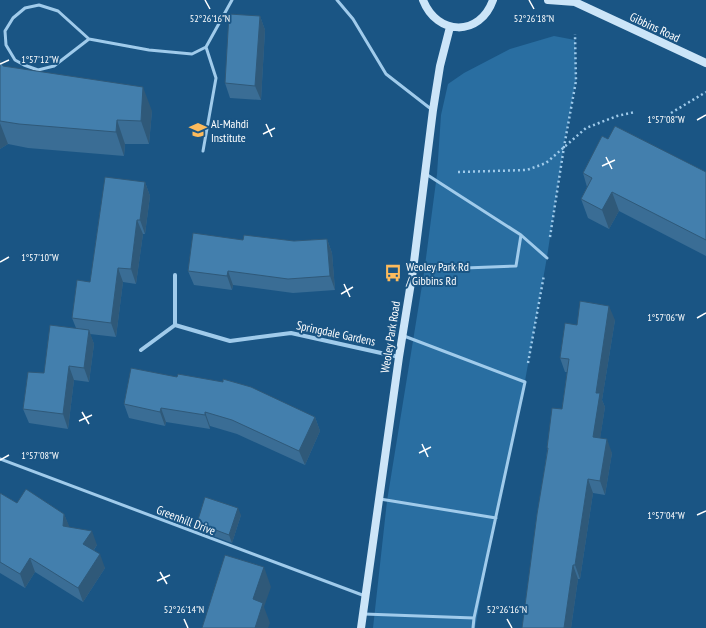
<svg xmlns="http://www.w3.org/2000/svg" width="706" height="628" font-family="'PT Sans Narrow',sans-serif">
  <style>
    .green { fill: #296ea1 }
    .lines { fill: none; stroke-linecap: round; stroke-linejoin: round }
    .path { stroke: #a0cbeb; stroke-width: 2.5; stroke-dasharray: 2 3; stroke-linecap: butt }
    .lane { stroke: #a0cbeb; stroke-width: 3 }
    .street { stroke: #a0cbeb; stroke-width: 4 }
    .secondary { stroke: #cce5f8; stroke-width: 8 }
    .wall { fill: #3a6d95 }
    .shaded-wall { fill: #2f5979 }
    .building { fill: #437fad; stroke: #2f5979 }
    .ticks { fill: none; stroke: #fff; stroke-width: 1.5 }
    .labels { text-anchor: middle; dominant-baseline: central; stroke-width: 4; stroke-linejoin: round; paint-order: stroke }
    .street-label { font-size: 12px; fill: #fff; stroke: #1a5584 }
    .poi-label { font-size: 12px; fill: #fff; stroke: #1a5584; text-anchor: start }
    .ticks-label { font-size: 10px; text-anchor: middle; fill: #fff; stroke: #1a5584; stroke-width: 4; stroke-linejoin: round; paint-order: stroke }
  </style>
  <rect width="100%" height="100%" fill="#1a5584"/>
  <path class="green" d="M554 36 575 40 576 80 564 145 547 257 525 381 495 519 475 628H373L387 501 424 273 437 174 441 115 448 84 464 73 510 49Z"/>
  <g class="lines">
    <path class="path" d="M671 113 706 92
      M458 172 527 170 546 163 586 128 617 116 635 112
      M550 237 564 147 576 81 575 34
      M528 363 544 275"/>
    <path class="lane" d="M337 0 353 19 386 74 431 109
      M89 39 54 66 38 70 24 65 15 60 6 45 5 31 13 18 25 8 39 5 58 11 89 39 149 50 192 54 206 47 232 0
      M203 151 216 78 206 47
      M426 174 521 235 547 258
      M414 270 516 266 521 235
      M404 336 525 382 474 618 473 628
      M0 459 365 596
      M380 499 496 518
      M364 614 474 618"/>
    <path class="street" d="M175 325 230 341 291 333 399 357
      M141 350 175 325V275"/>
    <path class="secondary" d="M423 0C437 36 480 37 493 0
      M548 0 575 2 706 63
      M361 628 399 357 413 270 433 110 440 66 450 27"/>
  </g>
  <path class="wall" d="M260 16 265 30 261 100 230 98 225 83Z
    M0 60 3 66 152 111 149 144H125L124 156 28 148 8 144 0 149Z
    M608 139 706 172V256L619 211 609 229 588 218 581 199 587 187 583 173Z
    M145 182 150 196 145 234H143L136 284 123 282 116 337 90 334 94 344 89 382 74 380 68 429 29 423 23 409 44 373 76 328 72 318 90 282Z
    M327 239 332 253 335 290 293 293 233 285 232 290 194 285 188 271 243 240 294 241Z
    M615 320 602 400 605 407 600 438 612 453 605 495 593 493 580 579H578L571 628H522L547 451V448L562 409 567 372H565L560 358 577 325Z
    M177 377 315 417 320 431 305 465 237 434 210 426V429L166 422 165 426 129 418 124 404Z
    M0 493 17 503 64 514 69 527 97 545 94 550 105 568 83 602 35 572 25 588 0 573Z
    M241 515 232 543 200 531 197 523Z"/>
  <path class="shaded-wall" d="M260 16 265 30 261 100 255 86Z
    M143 87 152 111 149 144 141 121Z
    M117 120 125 144 124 156 116 132Z
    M0 123 8 144 0 149Z
    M145 182 150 196 145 234 140 220Z
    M612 192 619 211 609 229 602 210Z
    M137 220 143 234 136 284 131 269Z
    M327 239 332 253 335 290 330 276Z
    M118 268 123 282 116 337 111 323Z
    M228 271 233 285 232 290 227 276Z
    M609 306 615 320 602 400 605 407 598 452 593 437 596 393Z
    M89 330 94 344 89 382 84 368Z
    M69 366 74 380 68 429 63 414Z
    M161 408 166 422 165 426 160 412Z
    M205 412 210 426V429L205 415Z
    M315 417 320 431 305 465 299 451Z
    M607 439 612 453 605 495 600 481Z
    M588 479 593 493 580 579 575 565Z
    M238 508 241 515 232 543 229 535Z
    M64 514 70 528 63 526Z
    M92 531 97 545 88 558 83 544Z
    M100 554 105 568 83 602 78 588Z
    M30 558 35 572 25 588 20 574Z
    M573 565 578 579 571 628H564Z
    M264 567 271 587 264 607 270 623 268 628H255L253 599Z"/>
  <path class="building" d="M229 14 260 16 255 86 225 83Z
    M0 60 3 66 143 87 141 121 117 120 116 132 19 124 0 121Z
    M615 126 706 172V240L612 192 602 210 581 199 592 178 583 173 602 136 608 139Z
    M105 177 145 182 140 220H137L131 269 118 268 111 323 72 318 77 280 90 282Z
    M193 233 243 240 244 235 294 241 327 239 330 276 288 279 228 271 227 276 188 271Z
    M580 301 609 306 596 393H600L593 437 607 439 600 481 588 479 575 565H573L564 628H522L537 514 548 448H547L552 408 562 409 569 359 560 358 565 323 577 325Z
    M50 325 89 330 84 368 69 366 63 414 23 409 28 372 44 373Z
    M131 368 177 377 178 374 223 382V379L251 387 315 417 299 451 232 420 205 412V415L161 408 160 412 124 404Z
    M26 489 64 514 63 526 92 531 83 544 100 554 78 588 30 558 20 574 0 562V493L17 503Z
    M205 497 238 508 229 535 197 523Z
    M225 555 264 567 253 599 263 603 255 628H202Z"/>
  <path class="ticks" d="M205 0 210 9M529 0 534 9M0 64 9 60M697 120 706 115M266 124 272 137M263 134 275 128M606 157 612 169M602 166 615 160M0 262 9 257M344 284 350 297M341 294 353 287M697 318 706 313M82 412 89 424M79 421 92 415M422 444 428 457M419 453 431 447M0 460 9 455M697 515 706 511M160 572 167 584M157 581 170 575M184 619 188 628M507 619 512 628"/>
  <defs>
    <g id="university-bare" transform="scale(1.38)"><path d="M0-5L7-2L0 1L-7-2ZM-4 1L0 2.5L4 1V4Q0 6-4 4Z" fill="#fdbb5c" stroke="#1a5584" stroke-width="2.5" paint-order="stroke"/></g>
    <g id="bus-bare" transform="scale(1.38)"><path d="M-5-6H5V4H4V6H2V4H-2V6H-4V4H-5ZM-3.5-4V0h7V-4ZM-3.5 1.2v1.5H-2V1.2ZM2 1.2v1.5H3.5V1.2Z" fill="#fdbb5c" stroke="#1a5584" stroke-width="2.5" paint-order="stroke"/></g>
  </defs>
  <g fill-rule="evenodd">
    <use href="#university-bare" x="198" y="130"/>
    <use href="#bus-bare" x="393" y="273"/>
  </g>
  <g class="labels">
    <g class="street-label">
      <text transform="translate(655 27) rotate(25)">Gibbins Road</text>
      <text transform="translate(336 333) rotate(12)">Springdale Gardens</text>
      <text transform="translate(390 337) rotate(-81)">Weoley Park Road</text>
      <text transform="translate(186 520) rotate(21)">Greenhill Drive</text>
    </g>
    <g class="poi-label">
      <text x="211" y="123">Al-Mahdi<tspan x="211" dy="14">Institute</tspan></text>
      <text x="406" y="266">Weoley Park Rd<tspan x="406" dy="14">/ Gibbins Rd</tspan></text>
    </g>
  </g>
  <g class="ticks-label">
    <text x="210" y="22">52°26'16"N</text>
    <text x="534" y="22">52°26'18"N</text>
    <text x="40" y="63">1°57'12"W</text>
    <text x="666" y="123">1°57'08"W</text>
    <text x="40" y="261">1°57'10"W</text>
    <text x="666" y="321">1°57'06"W</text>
    <text x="40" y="459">1°57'08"W</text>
    <text x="666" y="519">1°57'04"W</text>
    <text x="184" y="613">52°26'14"N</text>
    <text x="507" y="613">52°26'16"N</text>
  </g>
</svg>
